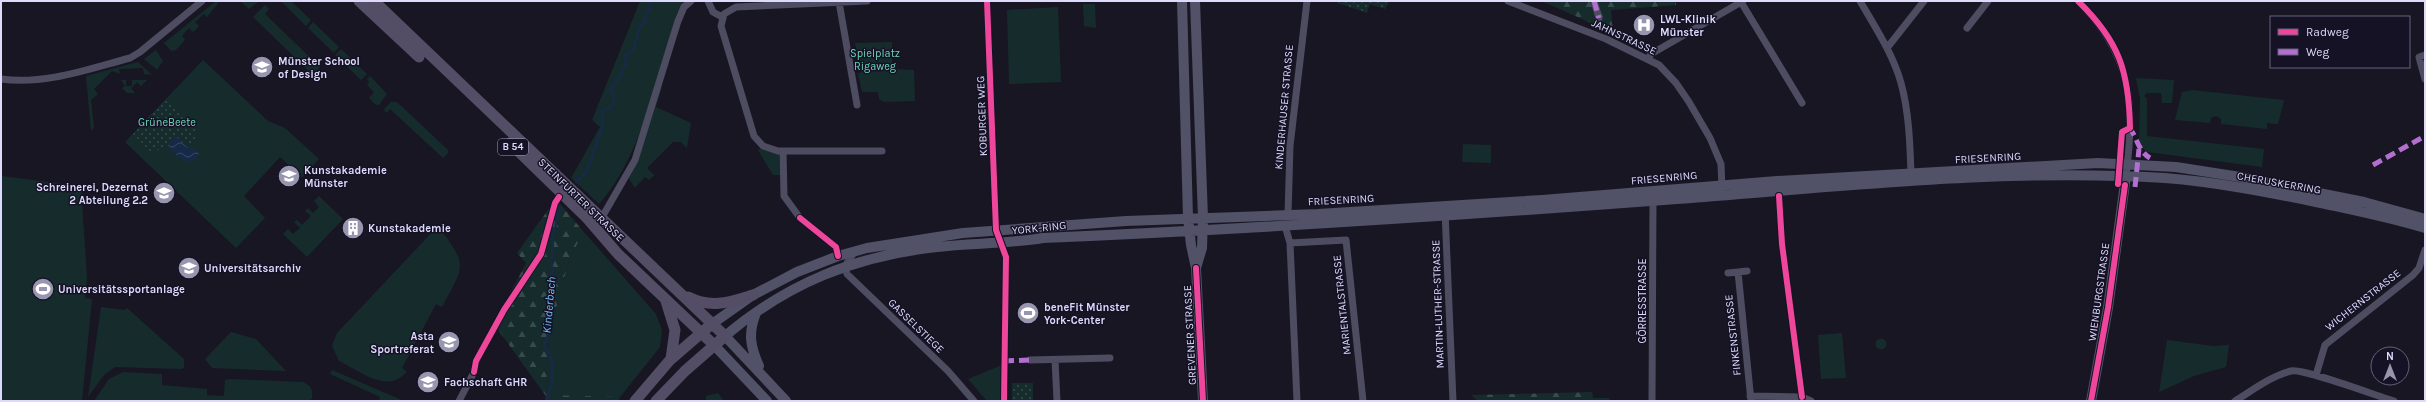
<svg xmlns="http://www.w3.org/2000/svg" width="2426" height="402" font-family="Karla,sans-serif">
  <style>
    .green { fill: #162c2c }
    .forest { fill: url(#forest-firs) }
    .garden { fill: url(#garden-dots) }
    .water { fill: url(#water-waves) }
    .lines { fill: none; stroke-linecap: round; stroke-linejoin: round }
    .stream { stroke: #162a48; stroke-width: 2.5 }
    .street { stroke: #4d4c61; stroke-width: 7 }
    .secondary { stroke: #515167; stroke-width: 10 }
    .primary { stroke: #544d66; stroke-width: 11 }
    .quiet { stroke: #b36fd0; stroke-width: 5; stroke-dasharray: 10 5; stroke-linecap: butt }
    .cycleway-casing { stroke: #151226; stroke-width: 8 }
    .cycleway { stroke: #ed469a; stroke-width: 6 }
    .labels { text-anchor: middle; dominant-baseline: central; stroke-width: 3; stroke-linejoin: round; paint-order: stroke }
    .shield { fill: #151226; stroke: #a19ebb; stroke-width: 1 }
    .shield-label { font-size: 10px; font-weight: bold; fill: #dddafb }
    .poi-label { font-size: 11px; font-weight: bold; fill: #dddafb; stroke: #151226; text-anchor: start }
    .street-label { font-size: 11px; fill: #dddafb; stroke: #151226 }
    .park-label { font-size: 11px; fill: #6dd5b8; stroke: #151226 }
    .water-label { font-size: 12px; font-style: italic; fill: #73baf1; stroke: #151226 }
  </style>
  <defs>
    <pattern id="forest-firs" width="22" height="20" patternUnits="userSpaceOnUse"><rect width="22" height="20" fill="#162c2c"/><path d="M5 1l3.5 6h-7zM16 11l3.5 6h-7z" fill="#374a4c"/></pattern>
    <pattern id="garden-dots" width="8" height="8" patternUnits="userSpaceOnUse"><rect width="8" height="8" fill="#162c2c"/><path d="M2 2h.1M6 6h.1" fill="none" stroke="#374a4c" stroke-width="1.8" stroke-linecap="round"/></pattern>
    <pattern id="water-waves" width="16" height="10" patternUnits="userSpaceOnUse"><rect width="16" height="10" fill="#162a48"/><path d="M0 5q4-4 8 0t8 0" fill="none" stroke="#374863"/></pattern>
  </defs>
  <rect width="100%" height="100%" fill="#181622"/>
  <path class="green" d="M216 1H220L207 17 204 14 195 22 199 26 193 32 189 28 182 36 185 40 176 50 171 51 164 43Z
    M240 1H257L258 2 249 9Z
    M281 1H291L311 20 306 26Z
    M640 1H685L677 13C659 72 641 158 599 204L571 178 600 127 592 120Z
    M1083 4H1095L1096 28 1084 26Z
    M265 5 269 9 265 14 320 67 313 75 253 17Z
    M1058 7 1061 82 1009 84 1007 10Z
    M313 22 339 47 334 53 308 28Z
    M892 42V69L914 70 915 101 884 102 879 99 878 92H862L858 73H861L855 43Z
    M341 49 367 74 361 80 335 55Z
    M156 50 163 61 157 70 144 59Z
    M203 60 268 121 285 128 319 159 302 178 280 157 244 196 265 218 236 248 125 142Z
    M138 62 152 75 144 74 143 68 119 69 120 74 112 71 94 89 98 94 91 100 94 127 91 131 86 76Z
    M370 76 387 94 379 105H376L369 98 374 92 367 85 369 82 367 79Z
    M2136 78 2174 80 2172 103H2162L2161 93H2147L2144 96 2147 99V136L2264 149 2262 167 2147 152 2139 145 2140 99Z
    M121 80H126V86H132V80H147L141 86 137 82 131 88 135 93H127L122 88 125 86Z
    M662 87 656 107 691 123 687 148 681 142H673L647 168 654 175 649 180 645 177 635 188 627 176 657 90Z
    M2192 90 2284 100 2278 124 2267 123V129L2221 124V119L2216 116 2211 118 2210 123 2175 120 2182 92Z
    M391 102H397L448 150V153L443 158 390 109 386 113 384 109Z
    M1463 144 1491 145V163L1462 162Z
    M762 148 779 153 780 175H773L758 150Z
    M1 176 81 186 87 279 85 298 92 299 82 401H1Z
    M319 196 343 219 307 257 283 234 288 229 293 234 300 228 294 222 297 220 302 225 311 216 305 211 308 208 313 213 319 207 314 201Z
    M438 226C468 266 465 264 442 307L436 304 402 368 407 372C386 394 362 372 339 361L332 346 337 333Z
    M583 231 656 314 662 330 660 347 620 397 546 396 548 338 568 264Z
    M101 307 124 310 127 308 184 359V367L182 369 115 367 104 375 88 397Z
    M231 332 256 339 286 371 212 368 205 359Z
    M1842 333 1846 378 1821 379 1818 335Z
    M1875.5 344a5.5 5.5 0 1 1 11 0a5.5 5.5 0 1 1-11 0Z
    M2167 340 2213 346 2229 345 2226 367 2194 376 2159 392Z
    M1002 365V401H987L968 379Z
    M332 370 397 398 403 401H379L380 397 330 374Z
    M123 372 162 374V385L207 389V395L224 396 225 380 229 379 303 382C311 386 313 389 312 398L309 401H94L109 379Z
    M718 393 724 401H706V396Z"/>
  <path class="forest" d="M1542 1H1676V5L1611 10 1613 33Z
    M556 199 583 231 568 264 548 338 546 395 620 397 618 401H545L546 396 494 324 526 263 517 253Z
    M1592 392 1593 398H1609L1610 401H1485L1477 400 1471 395Z"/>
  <path class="garden" d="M1338 1H1390L1385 9 1370 4 1367 13 1338 3Z
    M167 98 197 129V143H182L176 136 168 145 152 153 133 134Z
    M1012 383H1033V401H1012Z"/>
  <path class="water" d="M176 136 187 147 196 150 199 154C191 170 174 155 168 145Z"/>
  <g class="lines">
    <path class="stream" d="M576 182 587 171 602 127V110L611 107C615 100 616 97 610 90 619 82 619 73 626 64L625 55 633 50 640 27 646 21V13L651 7 649 1
      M546 401 552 382V361L545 346 550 326 553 236 560 208"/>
    <path class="street" d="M708 1 713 12 722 17
      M867 1 736 7 724 14 721 26 754 136 763 146 778 151H882
      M987 1 996 230
      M1508 1 1606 39 1659 65 1676 83 1689 102 1710 138 1721 164 1722 189
      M1594 1 1599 18
      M1860 1C1875 27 1893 54 1901 83 1909 112 1910 144 1911 174
      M2078 1C2132 54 2135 104 2126 176
      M839 2 857 105
      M1741 2 1802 103
      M1967 28 1988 1
      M1887 48 1924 1
      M2425 55 2419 57 2425 79
      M1648 59 1651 54 1743 1
      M1 79C45 85 88 69 130 58L140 52 202 1
      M783 151 784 196 800 218
      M1445 211 1453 401
      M1288 215 1290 146 1307 1
      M601 219 635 160 678 21 684 7 691 1
      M1285 226 1290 243 1297 401
      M1290 243 1346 240 1363 401
      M855 251 845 266 847 274 948 371 974 401
      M1738 272 1747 271
      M1728 273 1738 272 1751 401
      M1030 360 1110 358
      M1055 360 1057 401
      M2316 375 2325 345 2413 275 2419 268 2425 250
      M1750 396 1802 397 1811 401
      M459 401 474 372
      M1652 401 1653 201
      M2235 401C2253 390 2271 376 2291 371 2303 368 2377 396 2394 401"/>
    <path class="secondary" d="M1182 1 1188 218 1191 245 1196 268 1203 401
      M1195 1 1203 218 1202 248 1196 268
      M756 313C748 333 750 346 759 366
      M712 324 753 295 797 272 838 256 867 248 963 233 1126 221 1318 214 1542 200 1777 181 2098 163 2176 167 2240 177 2364 202 2425 219
      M714 345 767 401
      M786 401 725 336C788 283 855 256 937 247 972 243 1007 244 1043 238 1254 229 1466 215 1677 199 1838 187 2003 168 2165 178 2216 182 2267 192 2316 202 2353 210 2389 217 2425 228
      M2091 401 2108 308 2126 176"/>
    <path class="primary" d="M359 1 419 57
      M374 1 725 336 685 371 656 401
      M510 143 586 217 618 254 714 345
      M688 297C712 309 730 302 753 295
      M666 301 675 330 671 359
      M635 401 670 360 707 328"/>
    <path class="quiet" d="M1594 1 1599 18
      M2128 128C2136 131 2136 150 2150 158
      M2373 165 2425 136
      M2135 187 2139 149
      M1004 361 1030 360"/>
    <g class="cycleway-casing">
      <path id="cycleway" d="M987 1 996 230 1006 257 1004 401
        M2078 1C2119 41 2129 71 2130 128
        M2118 184 2122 132 2130 128
        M1779 196 1782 244 1802 397
        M800 218 836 247 838 256
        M1196 268 1203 401
        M474 372 476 361 504 310 541 254 555 203 559 197
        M2091 401 2108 308 2125 185"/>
    </g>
    <use href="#cycleway" class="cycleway"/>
  </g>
  <defs>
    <g id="hospital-disc" transform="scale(1.15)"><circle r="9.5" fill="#9895af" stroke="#151226"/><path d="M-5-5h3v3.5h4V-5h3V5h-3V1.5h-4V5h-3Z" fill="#fff"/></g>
    <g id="university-disc" transform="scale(1.15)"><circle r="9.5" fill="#9895af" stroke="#151226"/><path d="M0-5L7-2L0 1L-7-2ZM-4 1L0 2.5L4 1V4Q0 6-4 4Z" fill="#fff"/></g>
    <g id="building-disc" transform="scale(1.15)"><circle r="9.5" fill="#9895af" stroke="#151226"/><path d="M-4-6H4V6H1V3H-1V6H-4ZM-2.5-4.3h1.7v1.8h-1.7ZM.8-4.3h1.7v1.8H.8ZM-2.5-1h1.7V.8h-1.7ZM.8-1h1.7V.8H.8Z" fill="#fff"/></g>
    <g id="stadium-disc" transform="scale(1.15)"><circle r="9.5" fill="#9895af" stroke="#151226"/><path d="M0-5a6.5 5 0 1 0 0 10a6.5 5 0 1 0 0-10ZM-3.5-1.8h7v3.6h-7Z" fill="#fff"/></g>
  </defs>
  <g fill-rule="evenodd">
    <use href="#hospital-disc" x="1644" y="25"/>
    <use href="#university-disc" x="262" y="67"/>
    <use href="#university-disc" x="289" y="176"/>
    <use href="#university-disc" x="164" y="193"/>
    <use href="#building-disc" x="353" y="228"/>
    <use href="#university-disc" x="189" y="268"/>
    <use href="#stadium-disc" x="43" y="289"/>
    <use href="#stadium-disc" x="1028" y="313"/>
    <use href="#university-disc" x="449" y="342"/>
    <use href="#university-disc" x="428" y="382"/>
  </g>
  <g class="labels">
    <rect class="shield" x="498" y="139" width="30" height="16" rx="3"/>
    <g class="shield-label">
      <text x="513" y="147">B 54</text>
    </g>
    <g class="poi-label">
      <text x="1660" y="19">LWL-Klinik<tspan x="1660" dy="13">Münster</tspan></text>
      <text x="278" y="61">Münster School<tspan x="278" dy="13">of Design</tspan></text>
      <text x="304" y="170">Kunstakademie<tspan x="304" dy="13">Münster</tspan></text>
      <text x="148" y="187" text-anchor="end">Schreinerei, Dezernat<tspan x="148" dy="13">2 Abteilung 2.2</tspan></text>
      <text x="368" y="228">Kunstakademie</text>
      <text x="204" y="268">Universitätsarchiv</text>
      <text x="58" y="289">Universitätssportanlage</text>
      <text x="1044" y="307">beneFit Münster<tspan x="1044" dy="13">York-Center</tspan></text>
      <text x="434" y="336" text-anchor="end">Asta<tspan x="434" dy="13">Sportreferat</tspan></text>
      <text x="444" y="382">Fachschaft GHR</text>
    </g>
    <g class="street-label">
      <text transform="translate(1624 37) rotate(25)">JAHNSTRASSE</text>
      <text transform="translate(1284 107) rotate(-85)">KINDERHAUSER STRASSE</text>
      <text transform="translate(982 116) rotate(-92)">KOBURGER WEG</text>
      <text transform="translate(1988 158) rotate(-3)">FRIESENRING</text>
      <text transform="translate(1664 178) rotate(-5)">FRIESENRING</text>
      <text transform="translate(2279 183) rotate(10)">CHERUSKERRING</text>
      <text transform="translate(581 200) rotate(44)">STEINFURTER STRASSE</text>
      <text transform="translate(1341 200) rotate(-3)">FRIESENRING</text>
      <text transform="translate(1039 228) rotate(-6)">YORK-RING</text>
      <text transform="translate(2099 292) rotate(-82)">WIENBURGSTRASSE</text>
      <text transform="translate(2363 300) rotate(-38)">WICHERNSTRASSE</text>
      <text transform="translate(1642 301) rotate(-90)">GÖRRESSTRASSE</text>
      <text transform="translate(1438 304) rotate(-92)">MARTIN-LUTHER-STRASSE</text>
      <text transform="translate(1342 305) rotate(-96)">MARIENTALSTRASSE</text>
      <text transform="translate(916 326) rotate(44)">GASSELSTIEGE</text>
      <text transform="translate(1190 335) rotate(-93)">GREVENER STRASSE</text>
      <text transform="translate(1733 335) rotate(-96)">FINKENSTRASSE</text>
    </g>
    <g class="park-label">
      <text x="875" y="53">Spielplatz<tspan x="875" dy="13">Rigaweg</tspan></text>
      <text x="167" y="122">GrüneBeete</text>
    </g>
    <g class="water-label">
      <text transform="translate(549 305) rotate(-85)">Kinderbach</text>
    </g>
  </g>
  <rect width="2426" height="402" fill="none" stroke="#dddafb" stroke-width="4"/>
  <rect x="2270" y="16" width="140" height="52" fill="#151226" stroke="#65627b"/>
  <rect x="2278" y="29" width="20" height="6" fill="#ed469a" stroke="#65627b"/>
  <text x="2306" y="36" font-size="12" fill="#dddafb">Radweg</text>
  <rect x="2278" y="49" width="20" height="6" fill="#b36fd0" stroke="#65627b"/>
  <text x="2306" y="56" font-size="12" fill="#dddafb">Weg</text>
  <g transform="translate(2390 366)"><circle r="19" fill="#151226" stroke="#65627b"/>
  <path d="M0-3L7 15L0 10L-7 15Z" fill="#9895af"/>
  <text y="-6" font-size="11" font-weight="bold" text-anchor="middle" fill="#dddafb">N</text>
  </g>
</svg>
